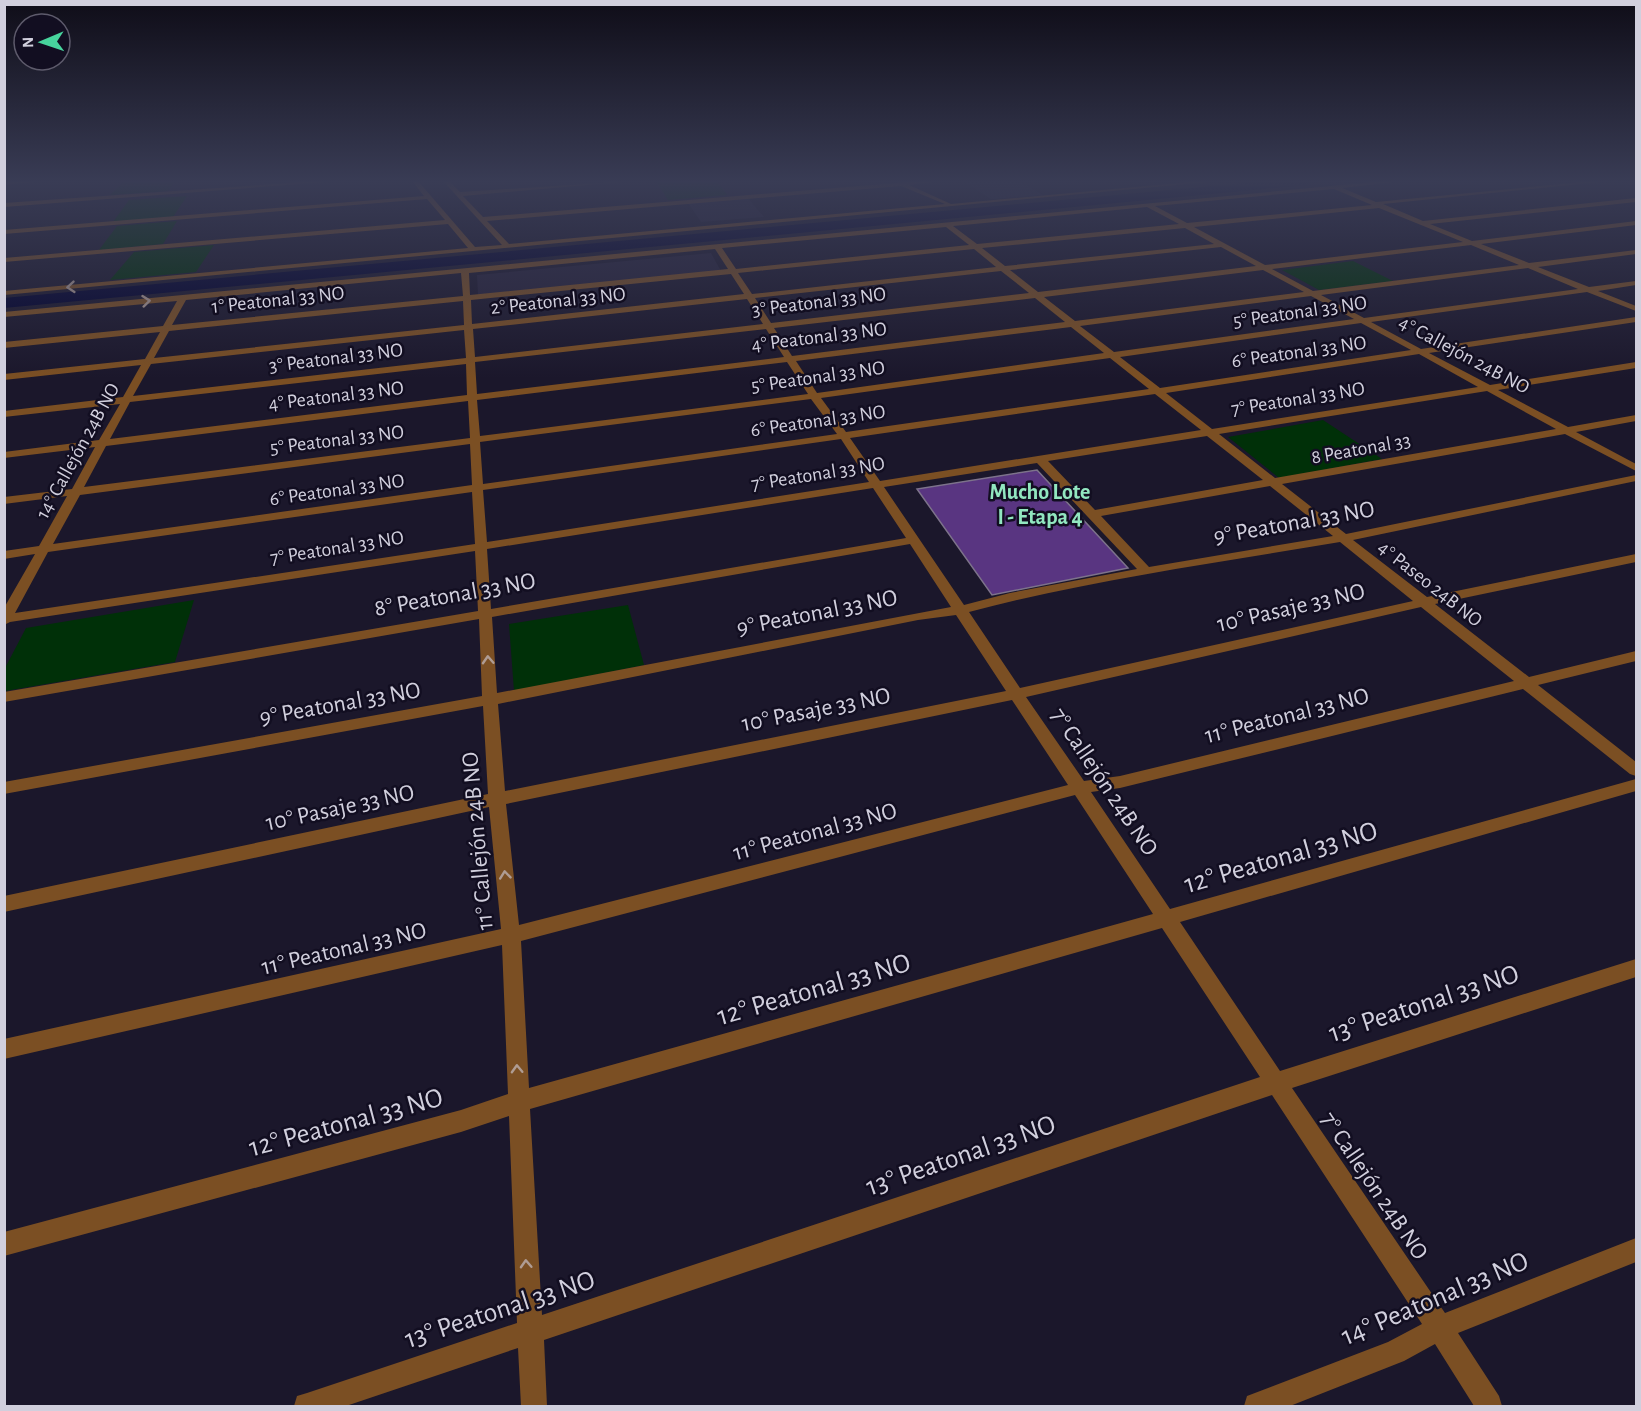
<svg xmlns="http://www.w3.org/2000/svg" width="1641" height="1411" font-family="'Alegreya Sans',sans-serif">
  <style>
    .built { fill: #262139 }
    .green { fill: #003008 }
    .lines { fill: none; stroke-linecap: round; stroke-linejoin: round }
    .canal { fill: #00002c; fill-rule: evenodd }
    .building { fill: #593581; stroke: #7d738b; stroke-width: 1.5 }
    .minor { fill: #7b4f23; fill-rule: evenodd }
    .oneway { stroke: #af9c93 }
    .labels { text-anchor: middle; dominant-baseline: central; stroke-width: 5; stroke-linejoin: round; paint-order: stroke }
    .far-street-label { font-size: 20px; fill: #d1cfdd; stroke: #120e21 }
    .far-quarter-label { font-size: 22px; font-weight: bold; fill: #92e7c0; stroke: #120e21 }
    .street-label { font-size: 24px; fill: #d1cfdd; stroke: #120e21 }
    .near-street-label { font-size: 28px; fill: #d1cfdd; stroke: #120e21 }
  </style>
  <rect width="100%" height="100%" fill="#1b172b"/>
  <path class="built" d="M963 181H1019L1043 195 991 199Z
    M748 198 764 217 701 222 688 203Z
    M711 253 721 271 478 295 477 275Z"/>
  <path class="green" d="M124 181H175L168 191 110 195Z
    M656 181H717L727 195 668 200Z
    M187 196 173 217 113 222 129 200Z
    M177 221 163 244 99 250 117 226Z
    M214 245 196 272 110 280 134 252Z
    M1353 261 1393 281 1319 290 1282 270Z
    M1323 420 1382 459 1279 478 1228 437Z
    M194 600 175 662 5 691V668L26 628Z
    M628 605 644 665 514 691 509 624Z"/>
  <g class="lines">
    <path class="canal" d="M1267 181H1313L1306 185 4 308V298Z"/>
  </g>
  <path class="building" d="M1037 470 1128 568 992 595 917 489Z"/>
  <g class="lines">
    <path class="minor" d="M4 181H44L4 185Z
      M315 181H338L4 207V203Z
      M412 181H418L475 247 502 245 443 181H449L460 192 632 181 463 196 483 217 920 181H940L909 185 951 204 1200 181H1219L4 295V291L468 248 448 224 4 262V258L445 220 427 199 4 234V230L424 196ZM901 186 945 204 509 244 487 221Z
      M1384 181H1402L1342 188 1376 202 1592 181H1610L1383 204 1423 221 1636 198V202L1430 224 1472 241 1636 221V225L1481 244 1529 263 1636 250V254L1538 267 1589 287 1636 281V285L1598 291 1636 306V311L1587 292 1371 322 1421 349 1636 317V322L1429 353 1490 385 1636 362V368L1498 390 1568 427 1636 415V421L1576 432 1636 464V471L1565 434 1282 484 1346 534 1636 475V481L1353 540 1427 597 1636 554V562L1435 604 1529 677 1636 651V661L1538 685 1636 762V776L1630 774 1523 689 1120 788 1091 792 1170 909 1636 779V791L1180 922 1280 1071 1636 959V977L1292 1088 1445 1313 1636 1238V1262L1458 1333 1499 1396 1502 1406H1474L1435 1344 1404 1361 1290 1406H1244L1247 1396 1388 1342 1422 1324 1272 1095 544 1340 547 1406H521L518 1348 346 1406H294L297 1396 307 1393 517 1323 509 1116 461 1132 4 1256V1232L461 1110 508 1094 502 945 4 1059V1039L501 929 489 807 4 912V896L488 794 483 706 4 794V782L482 696 479 619 4 702V692L478 611 475 551 10 622 4 625V608L35 554 4 559V551L39 546 67 496 4 504V497L72 489 95 447 4 458V452L99 440 120 404 4 417V411L123 397 141 365 4 380V374L145 359 160 332 4 348V342L163 326 177 301 4 317V312ZM1334 189 1372 205 1187 223 1155 206ZM1147 207 1179 224 977 244 953 226ZM1379 208 1463 242 1265 265 1194 227ZM946 227 969 245 736 269 722 248ZM1185 228 1214 244 1005 266 982 248ZM1471 245 1519 265 1313 291 1272 269ZM1221 247 1256 266 1038 292 1010 270ZM715 249 728 269 470 295 469 273ZM974 249 996 267 752 294 738 273ZM1528 268 1578 289 1364 318 1321 295ZM1263 270 1304 292 1075 321 1044 297ZM1001 271 1029 293 771 323 755 298ZM461 273 463 296 172 325 186 300ZM731 274 744 294 472 324 471 300ZM1311 296 1354 319 1114 352 1080 326ZM1035 298 1065 322 792 356 774 328ZM747 299 763 324 475 357 473 329ZM463 301 464 325 154 358 169 331ZM1361 323 1411 350 1160 388 1120 357ZM1071 327 1104 353 817 393 796 361ZM766 329 784 357 477 394 475 362ZM464 330 466 358 133 396 151 364ZM1419 354 1478 387 1212 429 1166 393ZM1110 358 1149 389 846 432 821 398ZM787 362 808 394 480 436 477 400ZM466 364 467 395 110 439 130 402ZM1487 391 1556 429 1275 478 1219 434ZM1155 394 1201 430 880 481 850 438ZM811 399 837 434 483 484 480 442ZM468 401 470 438 84 487 106 446ZM1207 436 1263 480 1095 510 1048 461ZM841 439 869 482 487 542 483 490ZM470 444 472 485 53 544 80 495ZM1037 463 1137 569 1010 593 964 605 884 487ZM1270 486 1333 536 1149 567 1101 516ZM873 488 906 538 491 609 487 549ZM472 492 475 544 15 613 48 552ZM1340 542 1413 601 1020 688 969 612C1090 580 1216 563 1340 542ZM910 544 951 607 497 693 492 617ZM1421 607 1514 681 1120 776 1084 781 1026 697ZM956 615 1006 691 505 791 498 704 918 620ZM1012 700 1068 785 519 925 506 804ZM1075 795 1153 914 529 1088 521 941ZM1162 928 1260 1077 542 1315 530 1109Z"/>
  </g>
  <defs><path id="oneway-chevron" d="M-2-3.5L2.5 0L-2 3.5" fill="none" stroke-width="1.6" stroke-linecap="round" stroke-linejoin="round" transform="scale(1.5)"/></defs>
  <g class="oneway">
    <use href="#oneway-chevron" transform="translate(71 287) rotate(175)"/>
    <use href="#oneway-chevron" transform="translate(146 301) rotate(-6)"/>
    <use href="#oneway-chevron" transform="translate(488 660) rotate(-93)"/>
    <use href="#oneway-chevron" transform="translate(505 875) rotate(-96)"/>
    <use href="#oneway-chevron" transform="translate(517 1069) rotate(-92)"/>
    <use href="#oneway-chevron" transform="translate(526 1264) rotate(-93)"/>
  </g>
  <linearGradient id="sky" x2="0" y2="1"><stop stop-color="#0f0d18"/><stop offset="0.48" stop-color="#393c55"/><stop offset="1" stop-color="#393c55" stop-opacity="0"/></linearGradient>
  <rect width="1641" height="378" fill="url(#sky)"/>
  <g class="labels">
    <g class="far-street-label">
      <text transform="translate(278 300) rotate(-6)">1° Peatonal 33 NO</text>
      <text transform="translate(558 301) rotate(-6)">2° Peatonal 33 NO</text>
      <text transform="translate(819 302) rotate(-7)">3° Peatonal 33 NO</text>
      <text transform="translate(1300 312) rotate(-8)">5° Peatonal 33 NO</text>
      <text transform="translate(819 337) rotate(-7)">4° Peatonal 33 NO</text>
      <text transform="translate(1299 352) rotate(-8)">6° Peatonal 33 NO</text>
      <text transform="translate(1464 355) rotate(28)">4° Callejón 24B NO</text>
      <text transform="translate(336 358) rotate(-7)">3° Peatonal 33 NO</text>
      <text transform="translate(818 377) rotate(-8)">5° Peatonal 33 NO</text>
      <text transform="translate(336 396) rotate(-7)">4° Peatonal 33 NO</text>
      <text transform="translate(1298 399) rotate(-9)">7° Peatonal 33 NO</text>
      <text transform="translate(818 421) rotate(-8)">6° Peatonal 33 NO</text>
      <text transform="translate(337 440) rotate(-7)">5° Peatonal 33 NO</text>
      <text transform="translate(1361 449) rotate(-10)">8 Peatonal 33</text>
      <text transform="translate(78 451) rotate(-61)">14° Callejón 24B NO</text>
      <text transform="translate(818 474) rotate(-9)">7° Peatonal 33 NO</text>
      <text transform="translate(337 490) rotate(-8)">6° Peatonal 33 NO</text>
      <text transform="translate(337 548) rotate(-9)">7° Peatonal 33 NO</text>
      <text transform="translate(1430 584) rotate(38)">4° Paseo 24B NO</text>
    </g>
    <g class="far-quarter-label">
      <text x="1040" y="492">Mucho Lote<tspan x="1040" dy="25">I - Etapa 4</tspan></text>
    </g>
    <g class="street-label">
      <text transform="translate(1294 523) rotate(-10)">9° Peatonal 33 NO</text>
      <text transform="translate(455 595) rotate(-10)">8° Peatonal 33 NO</text>
      <text transform="translate(1291 608) rotate(-13)">10° Pasaje 33 NO</text>
      <text transform="translate(817 613) rotate(-11)">9° Peatonal 33 NO</text>
      <text transform="translate(340 704) rotate(-10)">9° Peatonal 33 NO</text>
      <text transform="translate(816 710) rotate(-11)">10° Pasaje 33 NO</text>
      <text transform="translate(1287 716) rotate(-14)">11° Peatonal 33 NO</text>
      <text transform="translate(1104 782) rotate(56)">7° Callejón 24B NO</text>
      <text transform="translate(340 808) rotate(-12)">10° Pasaje 33 NO</text>
      <text transform="translate(815 832) rotate(-15)">11° Peatonal 33 NO</text>
      <text transform="translate(478 841) rotate(-95)">11° Callejón 24B NO</text>
      <text transform="translate(344 949) rotate(-13)">11° Peatonal 33 NO</text>
      <text transform="translate(1374 1186) rotate(56)">7° Callejón 24B NO</text>
    </g>
    <g class="near-street-label">
      <text transform="translate(1281 858) rotate(-16)">12° Peatonal 33 NO</text>
      <text transform="translate(814 990) rotate(-16)">12° Peatonal 33 NO</text>
      <text transform="translate(1424 1004) rotate(-18)">13° Peatonal 33 NO</text>
      <text transform="translate(346 1123) rotate(-15)">12° Peatonal 33 NO</text>
      <text transform="translate(961 1156) rotate(-19)">13° Peatonal 33 NO</text>
      <text transform="translate(1435 1299) rotate(-23)">14° Peatonal 33 NO</text>
      <text transform="translate(500 1310) rotate(-18)">13° Peatonal 33 NO</text>
    </g>
  </g>
  <rect width="1641" height="1411" fill="none" stroke="#d1cfdd" stroke-width="12"/>
  <g transform="translate(42 42) rotate(268)"><circle r="28" fill="#120e21" stroke="#5e5b6c" stroke-width="1.5"/>
  <path d="M0-4.5L10 22L0 15L-10 22Z" fill="#47d49d"/>
  <text y="-9" font-size="16" font-weight="bold" text-anchor="middle" fill="#d1cfdd">N</text>
  </g>
</svg>
